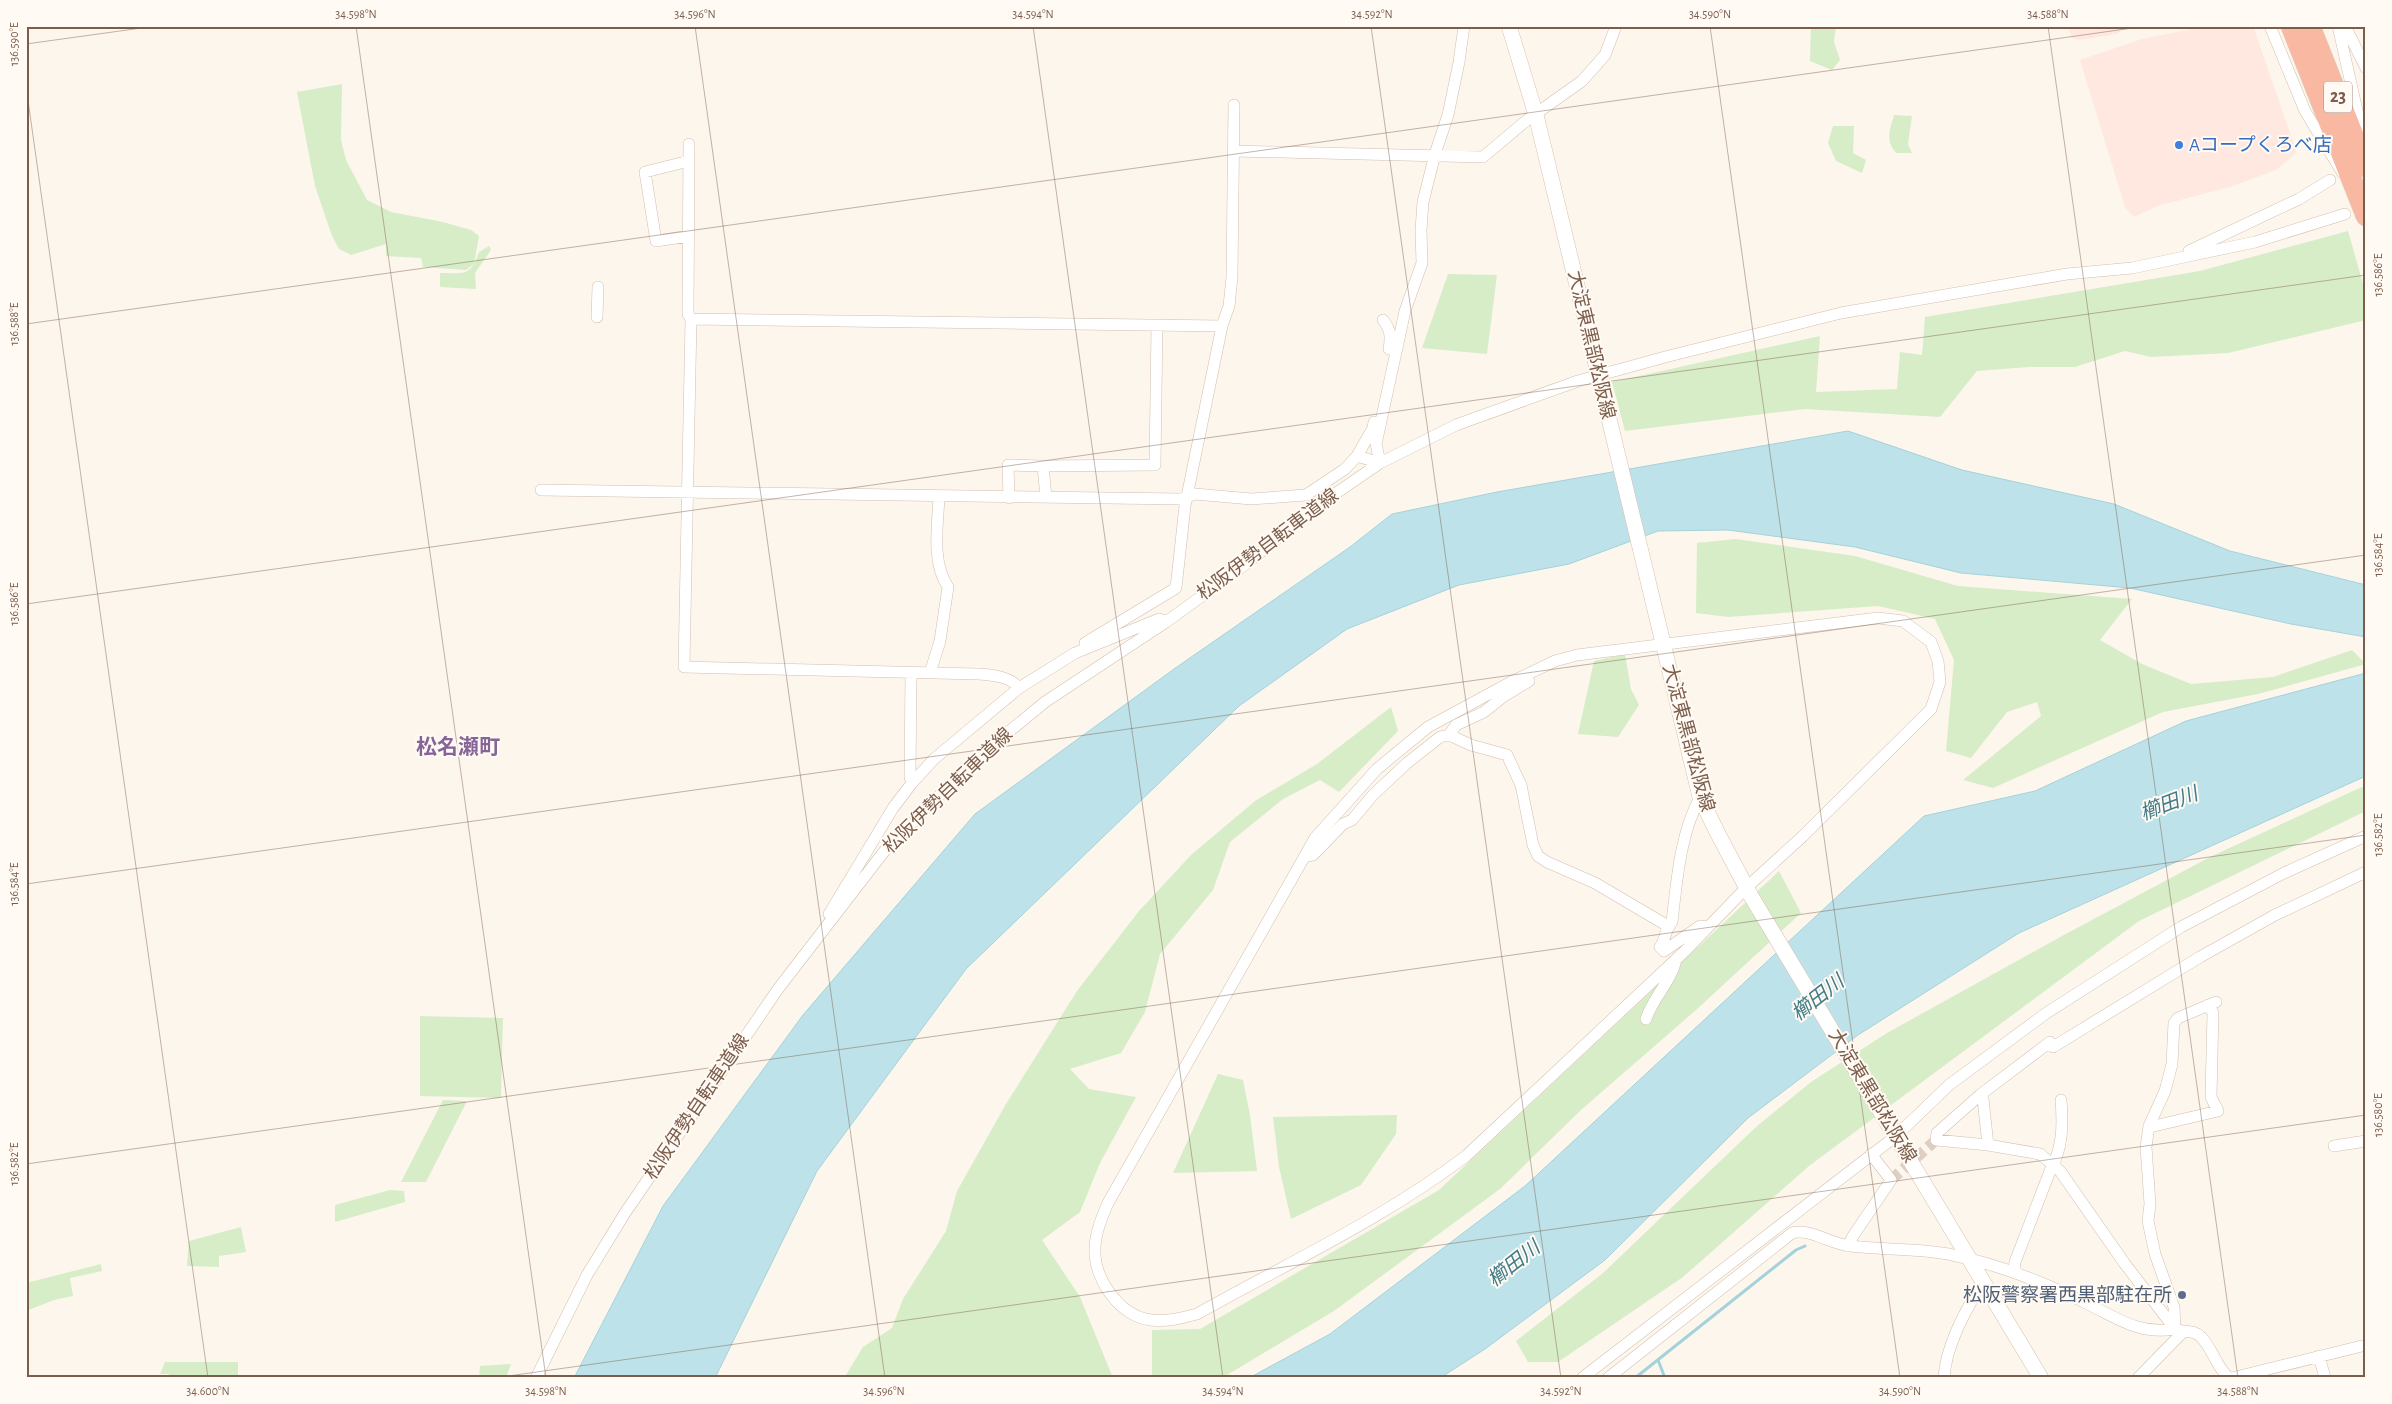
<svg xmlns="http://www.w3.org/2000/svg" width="2392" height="1404" font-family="'Alegreya Sans','Noto Sans JP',sans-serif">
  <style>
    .commercial { fill: #fee8df }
    .green { fill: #d7edc8 }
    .water { fill: #bee2e9; stroke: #a4d2db }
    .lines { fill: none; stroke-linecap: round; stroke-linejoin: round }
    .stream { stroke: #a4d2db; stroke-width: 3 }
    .street-tunnel { stroke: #dcd0c4; stroke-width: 11; stroke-dasharray: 11 5.5; stroke-linecap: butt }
    .street-casing { stroke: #d2bfaf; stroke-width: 12 }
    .secondary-casing { stroke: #d7c1af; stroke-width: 16 }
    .highway-casing { stroke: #dad2cd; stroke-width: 21 }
    .street { stroke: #fff; stroke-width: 11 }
    .secondary { stroke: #fff; stroke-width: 15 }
    .highway { stroke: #f9b8a1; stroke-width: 20 }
    .ticks { fill: none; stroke: #7b5d4c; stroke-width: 1; stroke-opacity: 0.45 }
    .shop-dot { fill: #3f7fe0; stroke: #fffaf3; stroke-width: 2 }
    .service-dot { fill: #5c6f8a; stroke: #fffaf3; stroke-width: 2 }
    .labels { text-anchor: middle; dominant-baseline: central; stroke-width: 4; stroke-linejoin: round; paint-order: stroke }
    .shield { fill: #fffaf3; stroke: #a38c7e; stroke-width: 1 }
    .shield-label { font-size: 18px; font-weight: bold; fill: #7b5d4c }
    .shop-label { font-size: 19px; fill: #366cbe; stroke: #fffaf3; text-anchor: start }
    .street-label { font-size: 19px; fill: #7b5d4c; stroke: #fffaf3 }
    .service-label { font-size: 19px; fill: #4e5e75; stroke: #fffaf3; text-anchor: end }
    .water-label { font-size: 20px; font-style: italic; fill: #417b87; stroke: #fffaf3 }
    .quarter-label { font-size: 21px; font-weight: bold; fill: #866596; stroke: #fffaf3 }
    .neatline { fill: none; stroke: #7b5d4c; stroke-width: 2 }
    .ticks-label { font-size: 12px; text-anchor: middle; fill: #7b5d4c }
  </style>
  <rect width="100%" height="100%" fill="#fdf6ec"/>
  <path class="commercial" d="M2068 26H2126L2117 34 2078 40 2072 38Z
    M2206 26H2253L2296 150 2295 154 2276 170 2230 187 2157 206 2134 217 2125 207 2080 60 2142 39Z"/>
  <path class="green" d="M1811 26H1836L1834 42 1840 60 1832 70 1810 61Z
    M342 84 341 140 346 160 367 200 391 212 443 222 471 230 479 236 474 264 466 270 423 267 421 258 386 256V244L351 255 339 249 332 236 315 186 297 92Z
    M1894 115 1912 116 1908 144 1912 153H1896C1885 140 1890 130 1894 115Z
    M1833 126H1854L1853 153 1866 160 1862 173 1836 161 1828 143Z
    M2348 231 2366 294V320L2228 353 2151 357 2125 351 2075 367H2029L1977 371 1940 417 1805 409 1625 431 1612 382 1820 336 1816 392 1897 389 1900 352 1922 355 1925 317 2200 271Z
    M489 246 491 250 475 273 476 289 440 287V273C463 273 471 277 479 252Z
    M1448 274 1497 275 1487 354 1422 348Z
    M1736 539 1855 556 1958 586 2132 599 2100 640 2142 664 2191 684 2273 677 2352 650 2366 664 2258 694 2163 712 1993 788 1963 780 2041 716 2037 702 2007 712 1971 758 1946 751 1954 660 1935 619 1878 606 1728 617 1696 613 1697 543Z
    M1625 654 1631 689 1639 705 1618 737 1578 734 1594 661Z
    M1391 707 1398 731 1339 792 1320 780 1283 799 1230 842 1213 890 1160 954 1145 1012 1121 1053 1070 1069 1089 1089 1136 1097 1100 1163 1080 1212 1042 1240 1080 1297 1113 1378H844L863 1347 892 1328 903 1299 946 1231 957 1191 1006 1104 1077 991 1139 911 1191 855 1255 801 1317 764Z
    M2366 785V811L2139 921 1809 1166 1683 1277 1558 1362H1528L1516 1341 1603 1273 1756 1127 1811 1082 1887 1033 2062 936 2210 857Z
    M1779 871 1801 913 1696 1010 1581 1110 1500 1189 1334 1311 1222 1378H1152V1330L1200 1329 1439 1190Z
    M420 1016 503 1018 501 1098 420 1096Z
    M1218 1074 1243 1080 1250 1115 1257 1171 1173 1173Z
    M443 1100 467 1101 426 1182H401Z
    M1397 1115 1396 1134 1361 1185 1291 1219 1279 1167 1273 1117Z
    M390 1190 404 1191 405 1202 335 1222V1205Z
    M241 1227 246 1252 219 1256V1267L187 1266 189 1241Z
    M101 1264 102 1271 70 1278 73 1296 54 1300 26 1311V1283Z
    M165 1362H238V1378H169V1374H160Z
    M511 1364 506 1378H479L480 1366Z"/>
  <path class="water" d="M1848 431 1962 470 2114 504 2230 551 2366 585V637L2291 624 2130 588 1961 573 1855 547 1728 530 1658 531 1569 564 1459 585 1347 629 1239 706 966 969 817 1171 715 1378H574L663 1206 803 1015 975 814 1174 669 1350 547 1392 514 1497 492Z
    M2366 673V776L2019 933 1858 1035 1748 1118 1605 1260 1485 1349 1440 1378H1249L1330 1334 1525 1186 1924 816 2035 791 2186 721Z"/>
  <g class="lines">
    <path class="stream" d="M1658 1360 1665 1378
      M1635 1378 1796 1250 1805 1246"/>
    <path class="street-tunnel" d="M1891 1180 1936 1140"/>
    <g class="street-casing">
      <path id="street" d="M2270 26 2305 111 2342 172
        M2338 26 2365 146
        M2345 26 2366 68
        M689 144 688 314 691 319 684 667 977 674C991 675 1010 676 1019 688L1075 653 1159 619 1165 621
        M1234 151 1483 157 1527 120 1582 81 1605 55 1616 26
        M689 161 645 172 656 241 689 236
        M2189 251 2299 199 2330 180
        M597 317 598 287
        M691 319 1222 326
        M1383 320C1391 330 1391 337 1389 349
        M1357 456 1373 428 1374 422
        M1380 463 1376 444 1405 311 1422 263 1421 230 1423 202 1435 154 1448 115 1459 62 1464 26
        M1043 466 1155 465 1157 325
        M541 490 1181 499 1195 494 1251 499 1306 495 1345 469 1357 456 1380 463
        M1009 498 1008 465 1043 466 1046 497
        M1878 618 1903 621 1931 642 1938 661 1940 682 1931 709 1803 836 1747 887 1686 950 1466 1156C1383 1219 1288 1263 1197 1314 1182 1318 1167 1322 1151 1320 1119 1316 1093 1278 1095 1247 1096 1231 1102 1217 1108 1203L1315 838 1377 769 1428 727 1511 682 1555 661 1577 655Z
        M1085 643 1176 588 1185 506 1222 326 1229 306 1232 277 1234 105
        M911 673 910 777 912 783
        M930 673 940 641 948 587C931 562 938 525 939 496
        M1529 681 1504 696 1484 712 1456 725 1449 735 1471 745 1507 755 1521 785 1533 845 1538 856 1547 862 1595 883 1668 926
        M1700 797C1680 835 1677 879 1672 922 1665 929 1666 939 1660 947L1664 951 1700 926 1707 927
        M1304 857 1313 855 1343 824 1352 820 1373 795 1407 763 1440 737 1449 735
        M829 914 893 808 912 783 934 759 1019 688
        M1646 1019C1653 997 1671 982 1676 960
        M1980 1095 1983 1099 1988 1145
        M2149 1126H2154L2218 1111 2211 1097 2213 1013 2208 1005
        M2334 1146 2366 1141
        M1848 1246 1853 1236 1891 1180 1871 1154
        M2014 1272 2015 1262 2050 1171C2063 1148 2063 1125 2061 1100
        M2175 1329 2174 1307 2155 1254 2148 1221 2150 1204 2146 1147 2149 1126 2165 1091 2172 1064 2174 1023 2178 1018 2216 1002
        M2319 1356 2325 1378
        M536 1378 587 1275 625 1213 778 989 886 849 977 758 1045 702 1166 622 1246 564 1313 509 1380 463 1456 425 1578 381 1665 357 1841 313 2067 274 2132 268 2170 260 2255 242 2345 214
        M1582 1378 1896 1136 1949 1085 2045 1014 2181 927 2284 873 2366 836
        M1608 1378 1792 1233C1809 1228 1831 1244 1850 1246 1882 1250 1916 1248 1948 1254 1998 1264 2044 1282 2090 1305 2120 1320 2141 1335 2175 1329
        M1944 1378C1946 1344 1966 1311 1982 1282
        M2138 1378 2182 1333
        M2229 1378C2216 1367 2213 1349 2201 1337 2194 1329 2184 1333 2175 1329L2125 1264 2060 1171 2040 1154 1988 1145 1936 1140 1937 1133 1980 1095 2050 1042 2053 1047 2200 957 2275 915 2366 872
        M2232 1378 2366 1345"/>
    </g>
    <g class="secondary-casing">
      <path id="secondary" d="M1509 26 1536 115 1700 797 1717 832 1751 896 2041 1378"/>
    </g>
    <g class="highway-casing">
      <path id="highway" d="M2291 26 2366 216
        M2310 26 2366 167"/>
    </g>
    <use href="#street" class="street"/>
    <use href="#secondary" class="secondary"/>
    <use href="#highway" class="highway"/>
  </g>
  <path class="ticks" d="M356 26 546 1378M695 26 885 1378M1033 26 1223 1378M1371 26 1561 1378M1710 26 1900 1378M2048 26 2238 1378M26 44 156 26M26 86 208 1378M26 324 2147 26M26 604 2366 275M26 884 2366 555M26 1164 2366 835M494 1378 2366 1115"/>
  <circle class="shop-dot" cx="2179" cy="145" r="5"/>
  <circle class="service-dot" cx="2182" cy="1295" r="5"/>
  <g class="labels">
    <rect class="shield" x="2324" y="81.5" width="28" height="31" rx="4"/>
    <g class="shield-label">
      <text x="2338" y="97">23</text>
    </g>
    <g class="shop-label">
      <text x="2189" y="145">Aコープくろべ店</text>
    </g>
    <g class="street-label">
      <text transform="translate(1591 345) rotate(77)">大淀東黒部松阪線</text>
      <text transform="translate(1268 545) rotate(-37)">松阪伊勢自転車道線</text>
      <text transform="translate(1688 738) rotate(75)">大淀東黒部松阪線</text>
      <text transform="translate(948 791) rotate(-44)">松阪伊勢自転車道線</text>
      <text transform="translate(1872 1096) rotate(59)">大淀東黒部松阪線</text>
      <text transform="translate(697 1107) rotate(-56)">松阪伊勢自転車道線</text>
    </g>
    <g class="service-label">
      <text x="2172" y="1295">松阪警察署西黒部駐在所</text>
    </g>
    <g class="water-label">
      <text transform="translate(2169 804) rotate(-21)">櫛田川</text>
      <text transform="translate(1818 998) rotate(-38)">櫛田川</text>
      <text transform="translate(1514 1264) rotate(-38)">櫛田川</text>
    </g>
    <g class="quarter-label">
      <text x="458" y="747">松名瀬町</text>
    </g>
  </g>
  <rect width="2392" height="1404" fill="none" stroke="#fffaf3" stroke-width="55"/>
  <rect x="28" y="28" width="2336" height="1348" class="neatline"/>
  <g class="ticks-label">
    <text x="356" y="18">34.598°N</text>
    <text x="695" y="18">34.596°N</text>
    <text x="1033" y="18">34.594°N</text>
    <text x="1372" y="18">34.592°N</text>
    <text x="1710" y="18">34.590°N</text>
    <text x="2048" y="18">34.588°N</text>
    <text transform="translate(14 44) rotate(-90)" y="4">136.590°E</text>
    <text transform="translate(2378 275) rotate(-90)" y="4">136.586°E</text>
    <text transform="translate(14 324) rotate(-90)" y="4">136.588°E</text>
    <text transform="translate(2378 555) rotate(-90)" y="4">136.584°E</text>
    <text transform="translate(14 604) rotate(-90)" y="4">136.586°E</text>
    <text transform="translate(2378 835) rotate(-90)" y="4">136.582°E</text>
    <text transform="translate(14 884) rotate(-90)" y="4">136.584°E</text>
    <text transform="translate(2378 1115) rotate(-90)" y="4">136.580°E</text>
    <text transform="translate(14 1164) rotate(-90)" y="4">136.582°E</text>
    <text x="208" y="1395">34.600°N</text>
    <text x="546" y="1395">34.598°N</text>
    <text x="884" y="1395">34.596°N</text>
    <text x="1223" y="1395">34.594°N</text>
    <text x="1561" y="1395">34.592°N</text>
    <text x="1900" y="1395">34.590°N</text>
    <text x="2238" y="1395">34.588°N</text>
  </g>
</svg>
